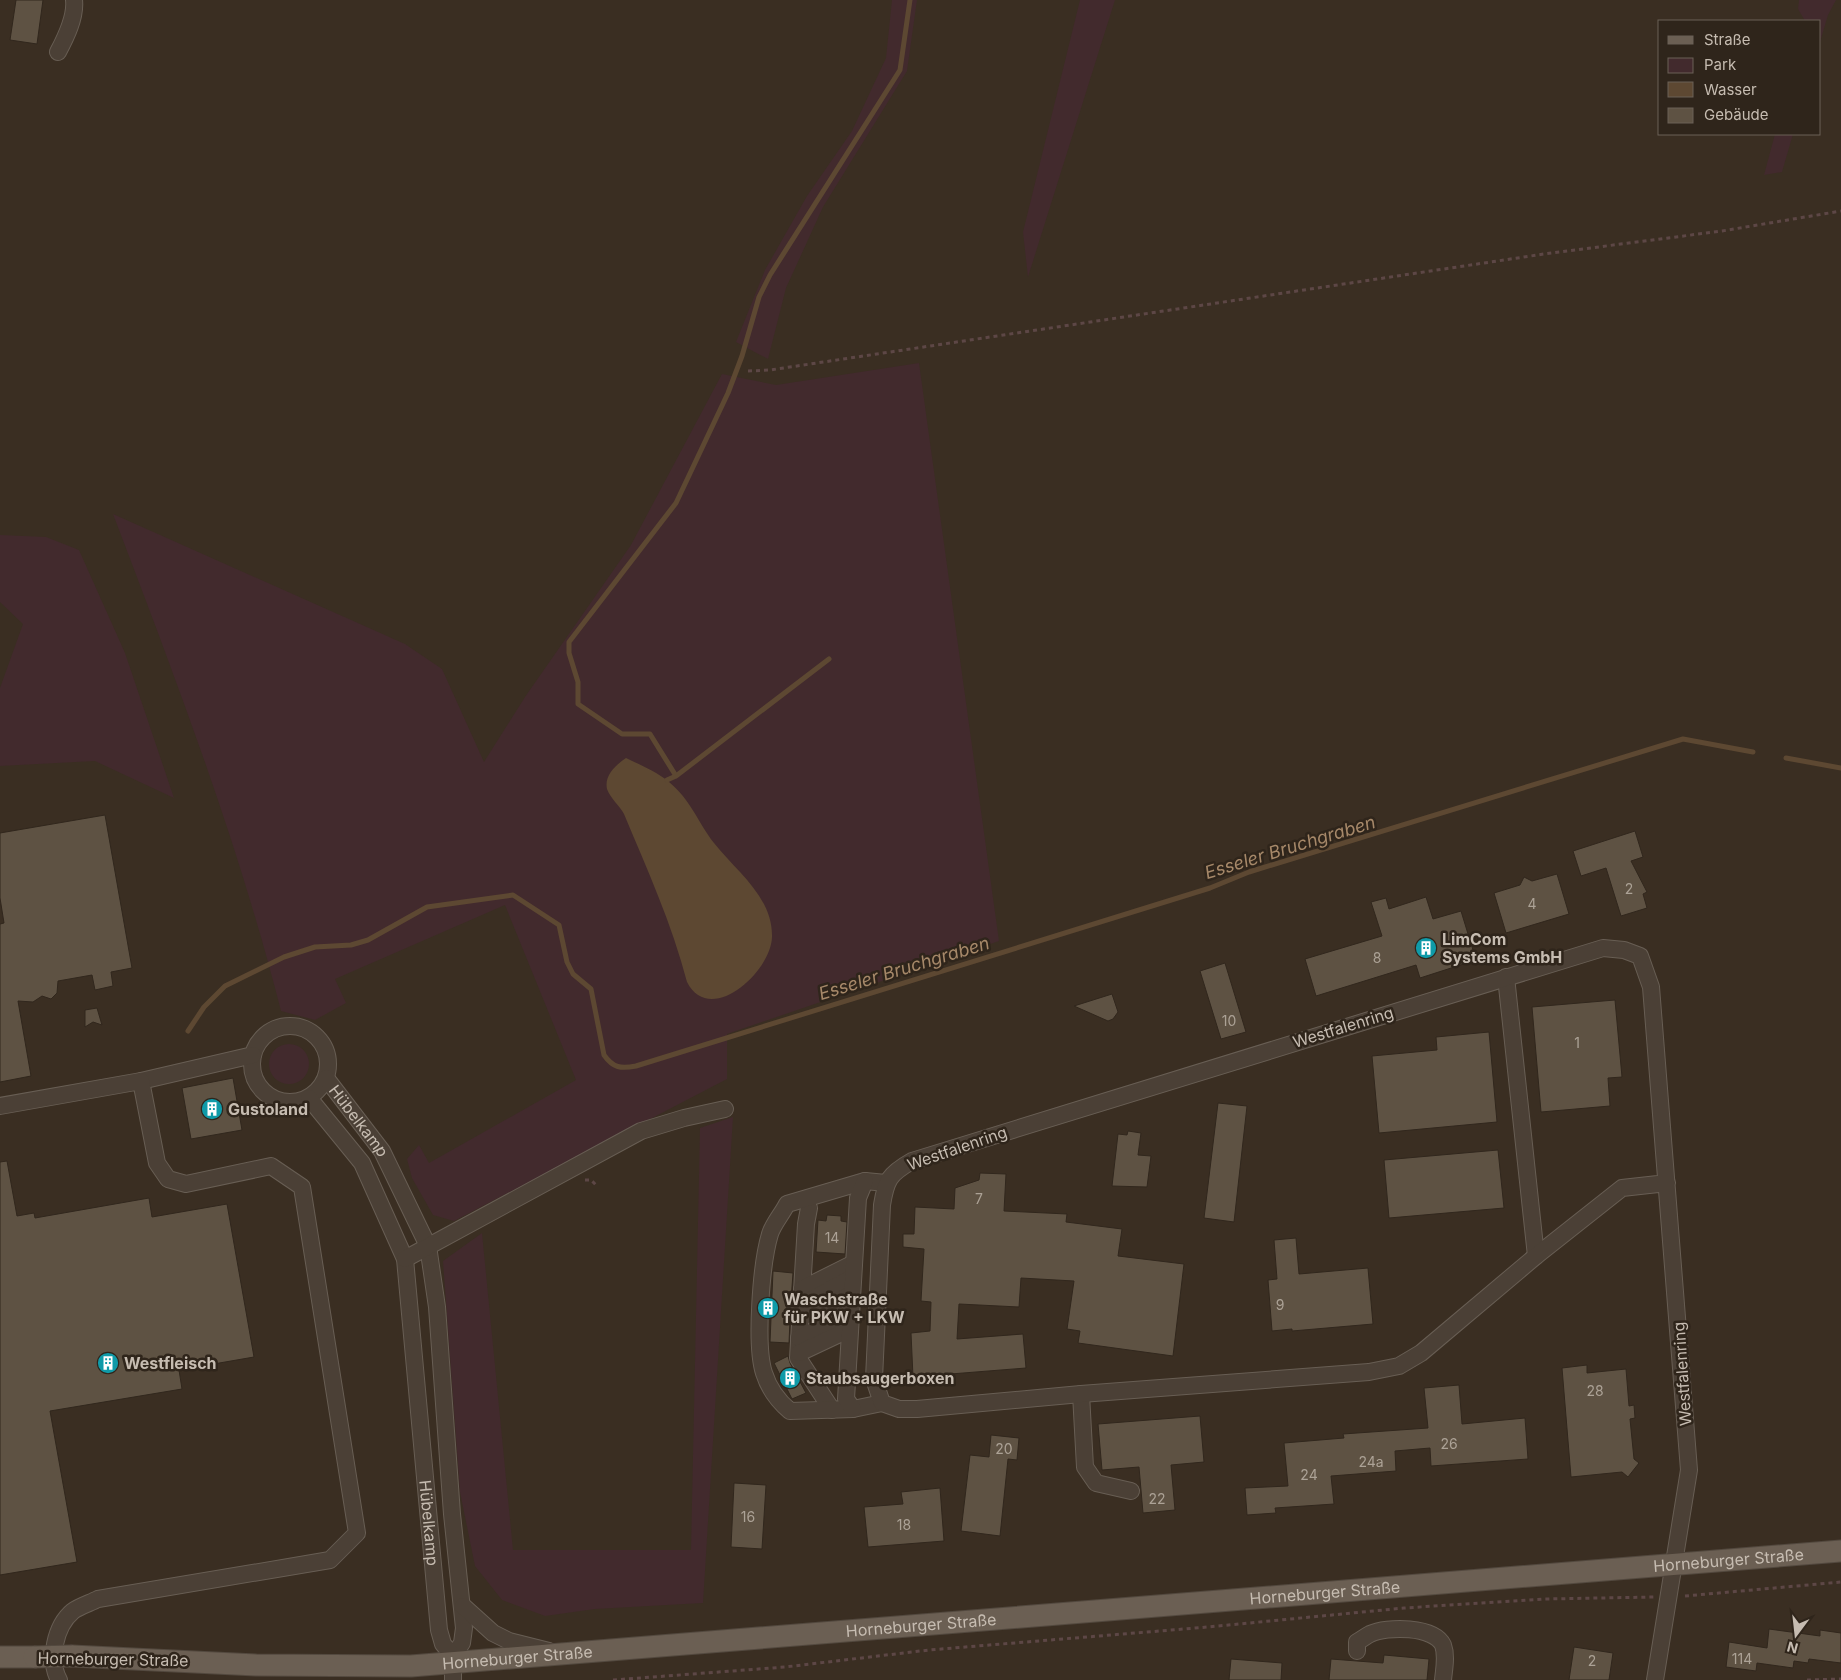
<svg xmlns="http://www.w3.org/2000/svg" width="1841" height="1680" font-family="Inter,sans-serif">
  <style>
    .green { fill: #422a2d }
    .water { fill: #5d4832 }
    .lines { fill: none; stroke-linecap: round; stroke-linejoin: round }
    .stream { stroke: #5d4832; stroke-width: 5 }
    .building { fill: #5e5243; stroke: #31271d }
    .minor-casing { stroke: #685e54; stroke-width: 18 }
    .major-casing { stroke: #53493f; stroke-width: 23 }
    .path { stroke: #5d4746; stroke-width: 3; stroke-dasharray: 4 4; stroke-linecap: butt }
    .minor { stroke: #4b4036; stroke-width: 16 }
    .major { stroke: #6b5f53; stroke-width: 21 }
    .major-bridge-casing { stroke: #53493f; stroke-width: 23; stroke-linecap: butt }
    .major-bridge { stroke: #6b5f53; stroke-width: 21 }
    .labels { text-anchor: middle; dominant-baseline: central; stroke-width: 5; stroke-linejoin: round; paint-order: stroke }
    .number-label { font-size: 14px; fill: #aca296 }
    .poi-label { font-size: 16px; font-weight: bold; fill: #c6bcb1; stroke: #2f251b; text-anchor: start }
    .street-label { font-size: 16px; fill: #c6bcb1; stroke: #2f251b }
    .water-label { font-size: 18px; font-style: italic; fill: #a68869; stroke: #2f251b }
  </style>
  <rect width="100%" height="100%" fill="#3a2e22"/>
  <path class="green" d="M892 0H917L907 71 823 207 786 288 768 359 736 342 765 270 807 196 852 131 886 58Z
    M1080 0H1115L1028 277 1023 232Z
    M1799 0H1836L1828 15 1820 42V21H1805L1798 9Z
    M1775 134H1793L1782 172 1764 175Z
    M919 363 999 941 727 1034V1079L454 1221 433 1215 412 1178 407 1159 419 1145 429 1163 576 1080 505 905 335 979 346 1003 315 1020 281 1011C238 841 175 677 113 514L405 644 442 669 484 762 525 697 631 545 722 374 776 385Z
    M0 535 46 537 79 550 125 653 174 798 95 761 0 766V688L23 624 0 602Z
    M269 1064a20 20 0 1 1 40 0a20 20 0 1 1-40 0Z
    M733 1117 703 1603 595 1609 545 1616 502 1600 475 1566 460 1492 443 1261 482 1233 513 1550H691L700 1128Z"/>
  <path class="water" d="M626 758C640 765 656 771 669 782 691 800 697 821 714 843 736 871 773 897 772 937 771 972 710 1027 687 982 672 924 647 869 624 814 620 806 610 798 607 789 604 775 616 765 626 758Z"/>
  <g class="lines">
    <path class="stream" d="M1786 758 1841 768
      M676 776 829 659
      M667 780 676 776 650 734H622L578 704V682L569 653V642L676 503 728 393 742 356 759 297 770 275 900 70 910 0
      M188 1031 204 1007 225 986 284 957 315 947 351 945 368 940 427 907 513 895 559 925 567 962 573 974 591 989 604 1055C613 1068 621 1069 636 1066L1210 888 1249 872 1683 739 1753 752"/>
  </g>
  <path class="building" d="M16 0H43L37 44 10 40Z
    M105 815 132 968 111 972 113 986 95 990 92 975 58 981 57 993 51 999 42 996 33 1002 18 1001 31 1076 0 1082V924L4 923 0 898V833Z
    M1635 831 1643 857 1631 861 1647 892 1643 894 1647 908 1621 916 1606 868 1581 876 1573 851Z
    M1557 874 1569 914 1506 933 1494 893 1520 885 1524 877 1532 881Z
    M1426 897 1433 919 1461 911 1476 960 1420 978 1416 965 1316 996 1305 959 1382 936 1371 902 1386 898 1389 909Z
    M1225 963 1246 1032 1221 1039 1200 971Z
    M1112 994 1118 1012 1113 1019 1108 1021 1074 1006Z
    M1615 1000 1622 1077 1608 1078 1610 1106 1541 1112 1532 1007Z
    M97 1008 102 1025 93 1022 85 1027V1010Z
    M1489 1032 1497 1122 1379 1133 1372 1056 1437 1050 1436 1037Z
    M233 1078 242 1130 191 1139 182 1088Z
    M1218 1103 1247 1106 1234 1222 1204 1218Z
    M1128 1131 1141 1133 1138 1155 1151 1156 1147 1187 1112 1186 1118 1134 1127 1135Z
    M1498 1150 1504 1208 1389 1218 1384 1160Z
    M7 1161 17 1216 34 1213 35 1218 149 1198 152 1217 227 1204 254 1357 179 1370 182 1389 50 1411 77 1562 0 1575V1162Z
    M980 1173 1006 1174 1004 1211 1067 1214 1066 1222 1122 1229 1118 1256 1184 1264 1173 1356 1078 1343 1080 1331 1067 1329 1074 1281 1021 1278 1019 1307 959 1304 957 1339 1023 1334 1026 1368 913 1377 911 1333 930 1331 931 1302 921 1301 924 1249 903 1247V1234H914L915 1207 954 1209 955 1188 979 1180Z
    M827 1215 841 1216V1221L847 1222 845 1254 816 1252 818 1220 826 1221Z
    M1296 1238 1299 1274 1368 1268 1373 1324 1292 1331V1329L1272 1331 1268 1280 1277 1279 1274 1240Z
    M773 1271 793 1273 791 1301 785 1311 786 1316 790 1320 789 1343 770 1342Z
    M788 1356 790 1363 806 1393 792 1399 774 1363Z
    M1587 1365V1373L1626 1369 1629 1406 1634 1405 1635 1418 1630 1419 1634 1459 1639 1463 1628 1477 1622 1472 1571 1477 1562 1368Z
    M1459 1385 1462 1424 1525 1418 1528 1459 1431 1466 1430 1448 1395 1451 1396 1471 1331 1476 1334 1504 1275 1508 1276 1513 1247 1515 1245 1488 1288 1486 1284 1443 1344 1438 1343 1434 1428 1428 1424 1388Z
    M1200 1416 1204 1462 1171 1465 1175 1510 1143 1513 1139 1467 1102 1470 1098 1424Z
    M991 1435 1019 1438 1017 1460 1008 1459 1000 1536 961 1531 970 1455 989 1457Z
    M734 1483 766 1485 762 1549 731 1547Z
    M940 1488 944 1541 868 1547 864 1507 903 1504 901 1492Z
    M1769 1629 1820 1636V1630L1841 1633V1663L1809 1659 1808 1663 1794 1661 1793 1668 1757 1663 1756 1671 1726 1667 1729 1642 1767 1648Z
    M1574 1647 1613 1653 1609 1680H1569Z
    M1384 1655 1429 1659 1427 1680H1329L1331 1659 1383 1663Z
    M1231 1659 1282 1663 1281 1680H1229Z"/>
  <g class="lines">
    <g class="minor-casing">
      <g id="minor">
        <path d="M58 52C66 37 76 17 74 0"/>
        <path d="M1506 977 1536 1256"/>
        <circle cx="290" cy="1064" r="38"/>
        <path id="s1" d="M326 1078 382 1151 428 1246 437 1307 452 1514 464 1628 462 1643 453 1656V1680"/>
        <path d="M141 1081 253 1055"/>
        <path id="s2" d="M309 1098 362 1163 405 1259 439 1630 443 1644 453 1656"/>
        <path d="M0 1106 141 1081 157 1163 168 1179 186 1184 271 1166 302 1187 357 1533 330 1560 98 1599C90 1603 80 1606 73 1611 55 1626 48 1660 59 1680"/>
        <path d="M809 1208 806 1224 798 1358 832 1410"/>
        <path d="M405 1259 641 1131 684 1118 725 1109"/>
        <path d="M802 1289 854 1263"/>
        <path d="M795 1312 801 1305 853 1277"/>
        <path d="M800 1318 852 1294"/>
        <path d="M799 1338 851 1313"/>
        <path d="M799 1353 850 1329"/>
        <path d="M1081 1394 1085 1467 1096 1483 1131 1491"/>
        <path d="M882 1403 853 1409 790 1411C778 1401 769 1389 764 1373 755 1345 761 1264 770 1234 773 1224 782 1214 787 1204L865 1181 886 1183"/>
        <path d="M853 1409 846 1399 858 1198 865 1181"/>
        <path d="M463 1606 493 1633 509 1641 549 1651"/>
        <path d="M1357 1651V1642C1361 1640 1366 1636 1370 1634 1387 1626 1434 1626 1443 1645 1447 1656 1444 1669 1443 1680"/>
        <path d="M1655 1680 1689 1470 1651 987 1640 956 1624 950 1603 948 912 1161C889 1174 886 1180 882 1205L874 1379 882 1403 899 1409H917L1081 1394 1369 1372 1399 1366 1421 1353 1536 1256 1622 1188 1667 1183"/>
      </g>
    </g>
    <g class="major-casing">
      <g id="major">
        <path id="s3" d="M72 1656 256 1665 411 1666 1841 1551"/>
        <path d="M0 1657H34"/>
      </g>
    </g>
    <path class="path" d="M748 371 770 370 1544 254 1722 231 1841 211
      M585 1180H591L598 1187
      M1685 1596 1841 1582
      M613 1680 785 1667 929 1650 1208 1627 1404 1608 1545 1599 1654 1597
      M1807 1680 1841 1679"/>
    <use href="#minor" class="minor"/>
    <use href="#major" class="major"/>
    <g class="major-bridge-casing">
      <path id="major-bridge" d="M34 1657 72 1656"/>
    </g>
    <use href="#major-bridge" class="major-bridge"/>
  </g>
  <defs>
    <g id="building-disc" transform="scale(1.125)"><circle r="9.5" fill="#0f9aa8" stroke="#2f251b"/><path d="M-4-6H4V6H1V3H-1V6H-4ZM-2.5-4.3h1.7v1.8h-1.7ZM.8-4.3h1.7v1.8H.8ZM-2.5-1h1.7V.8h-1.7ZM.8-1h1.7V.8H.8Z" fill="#fff"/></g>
  </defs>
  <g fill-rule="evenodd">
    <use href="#building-disc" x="1426" y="948"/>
    <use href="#building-disc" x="212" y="1109"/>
    <use href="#building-disc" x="768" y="1308"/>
    <use href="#building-disc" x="108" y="1363"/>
    <use href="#building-disc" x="790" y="1378"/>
  </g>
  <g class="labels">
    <g class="number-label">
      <text x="1629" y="888">2</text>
      <text x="1532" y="903">4</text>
      <text x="1377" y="957">8</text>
      <text x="1229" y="1020">10</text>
      <text x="1577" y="1042">1</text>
      <text x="979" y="1198">7</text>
      <text x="832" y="1237">14</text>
      <text x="1280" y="1304">9</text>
      <text x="1595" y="1390">28</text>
      <text x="1449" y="1443">26</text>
      <text x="1004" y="1448">20</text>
      <text x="1371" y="1461">24a</text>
      <text x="1309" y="1474">24</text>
      <text x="1157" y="1498">22</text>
      <text x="748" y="1516">16</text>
      <text x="904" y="1524">18</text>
      <text x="1742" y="1658">114</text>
      <text x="1592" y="1660">2</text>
    </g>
    <g class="poi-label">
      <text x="1442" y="939">LimCom<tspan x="1442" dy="18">Systems GmbH</tspan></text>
      <text x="228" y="1109">Gustoland</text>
      <text x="784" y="1299">Waschstraße<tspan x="784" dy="18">für PKW + LKW</tspan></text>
      <text x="124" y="1363">Westfleisch</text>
      <text x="806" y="1378">Staubsaugerboxen</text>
    </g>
    <g class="street-label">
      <text transform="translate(1343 1027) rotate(-17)">Westfalenring</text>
      <text stroke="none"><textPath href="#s1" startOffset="54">Hübelkamp</textPath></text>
      <text transform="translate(957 1148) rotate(-19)">Westfalenring</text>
      <text transform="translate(1682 1374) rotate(-94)">Westfalenring</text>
      <text stroke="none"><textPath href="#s2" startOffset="454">Hübelkamp</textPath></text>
      <text stroke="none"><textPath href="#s3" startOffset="1661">Horneburger Straße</textPath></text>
      <text stroke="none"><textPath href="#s3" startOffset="1256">Horneburger Straße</textPath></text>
      <text stroke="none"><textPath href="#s3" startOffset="851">Horneburger Straße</textPath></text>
      <text stroke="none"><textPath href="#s3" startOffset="446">Horneburger Straße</textPath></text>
      <text transform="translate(113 1659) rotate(1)">Horneburger Straße</text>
    </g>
    <g class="water-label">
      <text transform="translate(1290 847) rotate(-17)">Esseler Bruchgraben</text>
      <text transform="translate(904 968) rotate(-17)">Esseler Bruchgraben</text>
    </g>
  </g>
  <rect x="1658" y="20" width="162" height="115" fill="#2f251b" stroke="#6b6157"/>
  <rect x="1668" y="36" width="25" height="8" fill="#6b5f53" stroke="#6b6157"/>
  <text x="1704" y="45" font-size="15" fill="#c6bcb1">Straße</text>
  <rect x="1668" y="58" width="25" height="15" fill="#422a2d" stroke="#6b6157"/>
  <text x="1704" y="70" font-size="15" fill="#c6bcb1">Park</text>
  <rect x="1668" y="82" width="25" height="15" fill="#5d4832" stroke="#6b6157"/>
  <text x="1704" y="95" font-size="15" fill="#c6bcb1">Wasser</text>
  <rect x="1668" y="108" width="25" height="15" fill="#5e5243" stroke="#6b6157"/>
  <text x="1704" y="120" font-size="15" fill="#c6bcb1">Gebäude</text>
  <g transform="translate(1796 1635) rotate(195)" stroke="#2f251b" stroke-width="4" paint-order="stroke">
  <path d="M0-4L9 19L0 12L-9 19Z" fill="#c6bcb1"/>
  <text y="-8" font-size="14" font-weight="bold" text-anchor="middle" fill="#c6bcb1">N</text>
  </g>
</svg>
